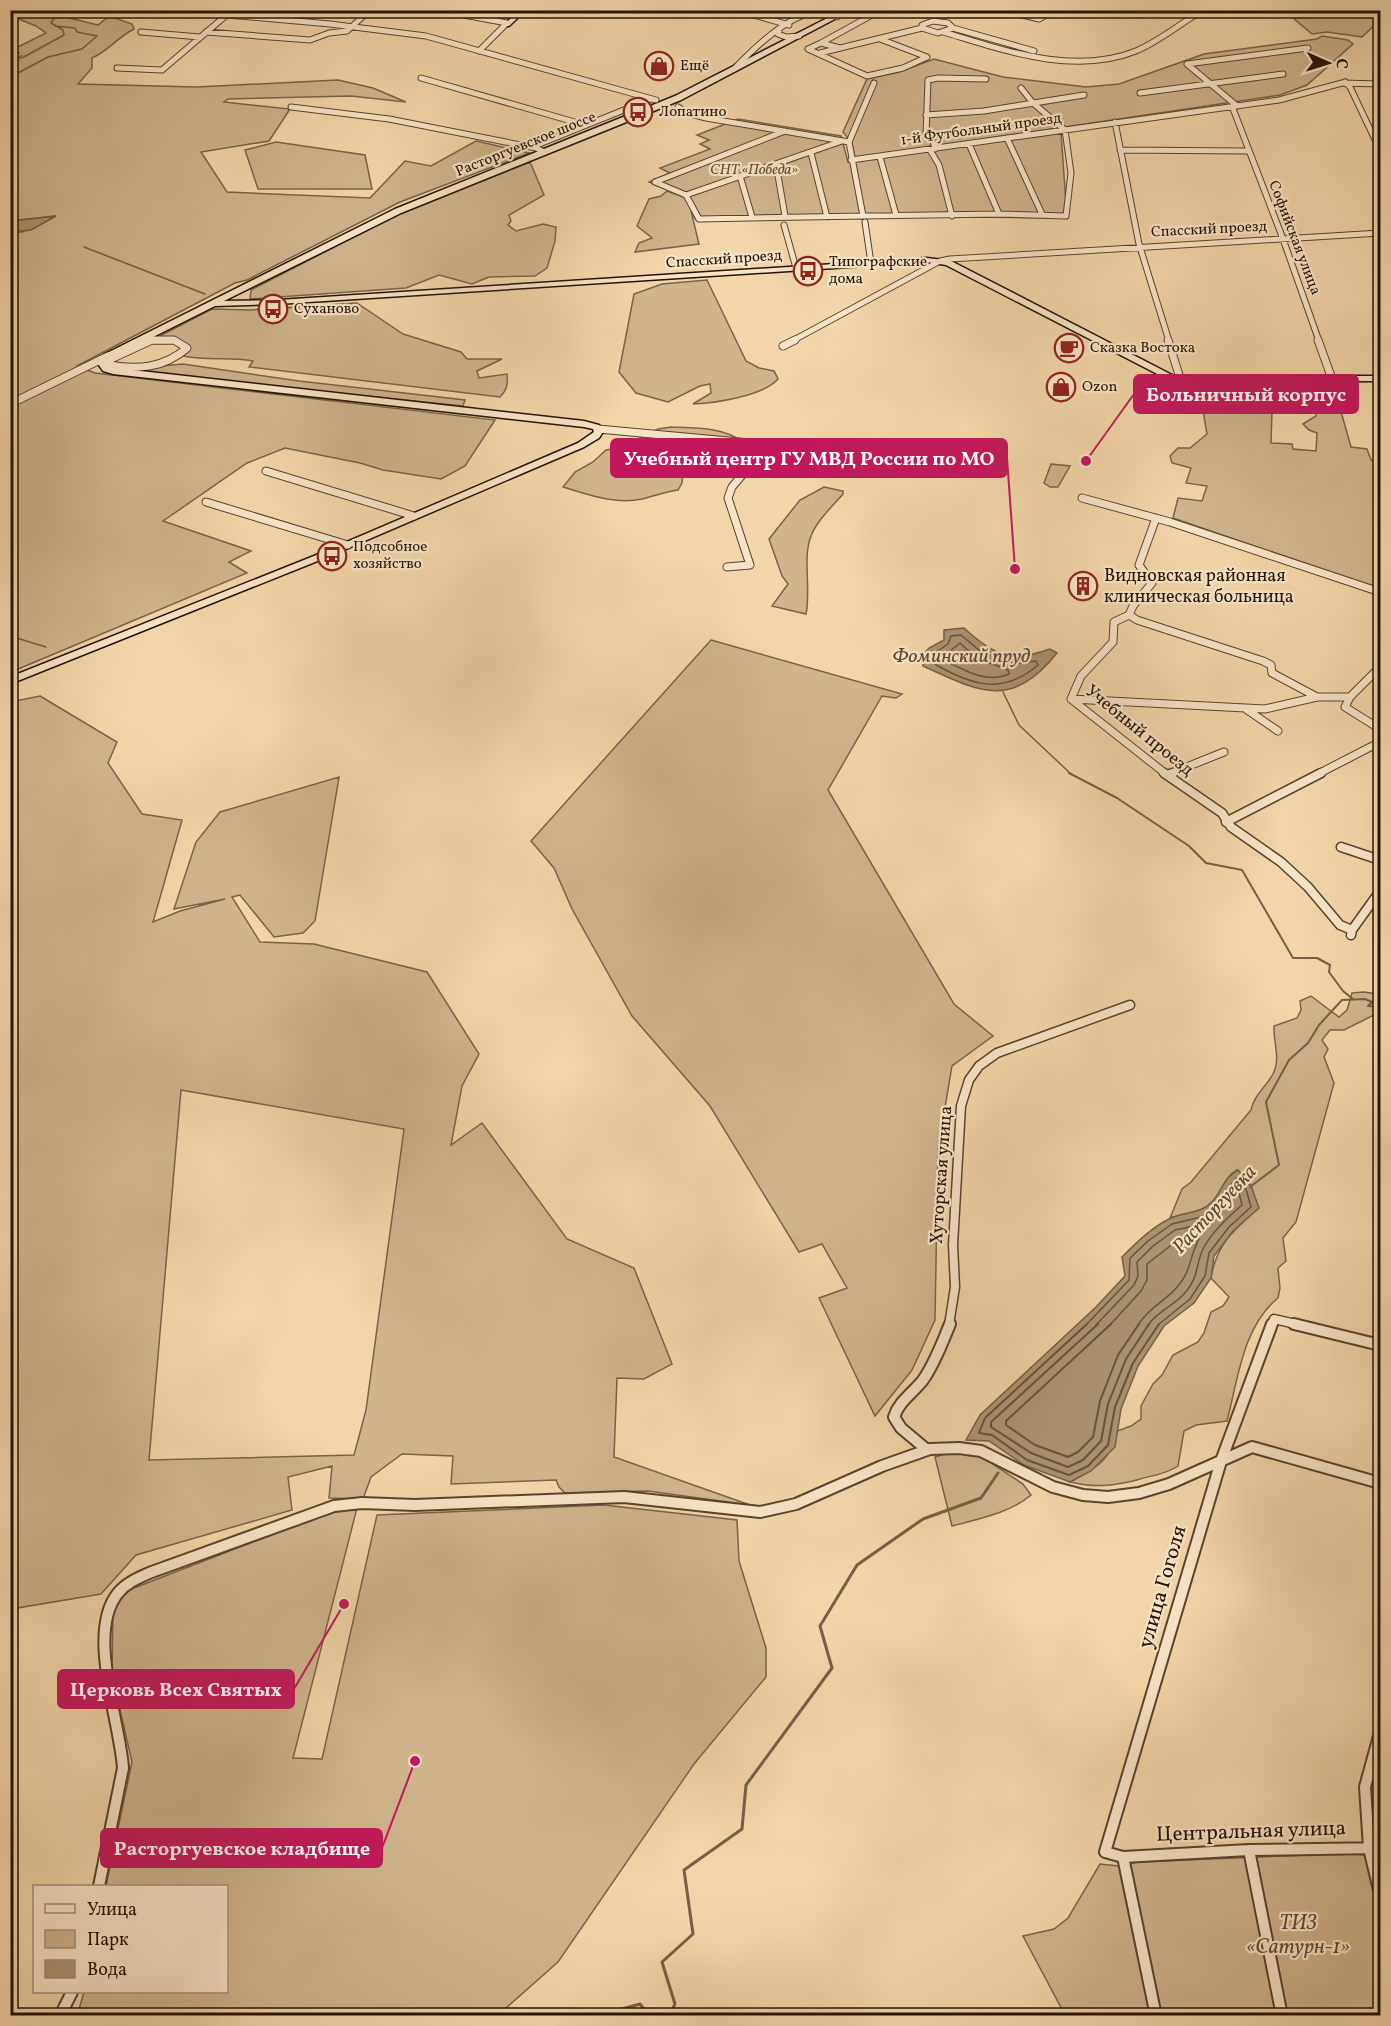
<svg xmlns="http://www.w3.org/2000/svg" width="1391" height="2026" font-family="Vollkorn,serif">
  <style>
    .green { fill: #cfb48c; stroke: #786448; stroke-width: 1.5; fill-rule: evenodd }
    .water { fill: #ab9370; stroke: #746045; stroke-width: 1.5 }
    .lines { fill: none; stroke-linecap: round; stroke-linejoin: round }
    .shore-far1 { stroke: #66543a; stroke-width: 1.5 }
    .shore { stroke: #66543a; stroke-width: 2 }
    .stream-far2 { stroke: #746045; stroke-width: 1.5 }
    .stream-far1 { stroke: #746045; stroke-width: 2 }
    .stream { stroke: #746045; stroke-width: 3 }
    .street-far3-casing { stroke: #56442d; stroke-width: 7 }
    .street-far2-casing { stroke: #56442d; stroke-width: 9 }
    .street-far1-casing { stroke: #56442d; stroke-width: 11 }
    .street-casing { stroke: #56442d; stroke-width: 14 }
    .secondary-casing { stroke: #221404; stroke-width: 3 }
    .street-far3 { stroke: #f7e4c6; stroke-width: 5 }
    .street-far2 { stroke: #f7e4c6; stroke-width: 7 }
    .street-far1 { stroke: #f7e4c6; stroke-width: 8 }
    .street { stroke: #f7e4c6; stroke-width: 10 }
    .secondary { fill: #f7e4c6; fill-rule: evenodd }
    .labels { text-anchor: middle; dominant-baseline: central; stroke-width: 4.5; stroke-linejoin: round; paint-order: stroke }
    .far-poi-label { font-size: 15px; fill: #221404; stroke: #f7e4c6; text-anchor: start }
    .far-street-label { font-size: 15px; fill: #221404; stroke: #f7e4c6 }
    .far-park-label { font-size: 15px; font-style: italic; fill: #5f4c34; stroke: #f7e4c6 }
    .poi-label { font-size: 18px; fill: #221404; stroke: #f7e4c6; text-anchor: start }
    .street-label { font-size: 18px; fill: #221404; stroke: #f7e4c6 }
    .water-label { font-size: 20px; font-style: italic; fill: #59472f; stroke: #f7e4c6 }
    .near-street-label { font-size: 21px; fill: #221404; stroke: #f7e4c6 }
    .near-park-label { font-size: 21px; font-style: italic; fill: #5f4c34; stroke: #f7e4c6 }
    .leader { fill: none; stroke: #c2185b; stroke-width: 2 }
    .callout-dot { fill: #c2185b; stroke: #f7e4c6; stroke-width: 2 }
    .callout { fill: #c2185b; stroke: #c2185b; stroke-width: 2 }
    .callout-label { font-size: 20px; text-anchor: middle; font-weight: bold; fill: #fff }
  </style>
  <rect width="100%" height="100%" fill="#f2d5a8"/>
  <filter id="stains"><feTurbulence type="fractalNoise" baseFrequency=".00333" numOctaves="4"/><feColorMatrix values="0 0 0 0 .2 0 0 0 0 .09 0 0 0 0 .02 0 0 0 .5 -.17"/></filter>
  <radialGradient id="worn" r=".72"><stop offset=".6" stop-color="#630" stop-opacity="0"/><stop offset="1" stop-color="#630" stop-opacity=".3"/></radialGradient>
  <path class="green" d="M11 11H69L65 17 98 25 109 16 132 24 134 29C116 38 110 50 92 58V68L78 84 197 87 338 80 373 88 406 102 351 96 228 99 224 102 290 109 269 141 201 152 227 192 370 198 405 161 431 166 476 141 529 153 400 202 247 280 235 283 77 366 95 373 495 420 465 466 441 479 383 470 360 463 285 448 247 463 163 521 251 551 229 562 247 573 11 672V232H22L55 216 11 221 10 84 18 73 11 70V67L17 63 21 56 11 60 19 53 12 50 46 33 36 26 11 16Z
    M1299 11H1380V20L1362 37 1327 32 1312 34 1293 18 1301 12Z
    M1322 36 1348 40 1353 44 1307 85 1280 95 855 158 852 143 843 132 867 79 899 72 934 59 1003 77 1086 87 1119 84 1204 54 1317 39Z
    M738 119 841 136 848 162 1061 133 1067 218 863 216 696 220 691 211 699 244 635 252 639 243 652 238 637 226 649 199 661 196 667 191 684 197 649 182 670 173 660 168 710 149 700 144 709 140 697 135Z
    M276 142 365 155 372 189H258L245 150Z
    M530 162 544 195 509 215 511 221 508 225 516 231 543 224 556 227 555 241 547 268 535 276 489 277 472 284 439 275 406 288 250 299 251 290 400 213Z
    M707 280 746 361 759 368 774 371 778 379C763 396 716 403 693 404L711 393 710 384 700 386 668 402 636 393 619 372 634 294 662 284Z
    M357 303 403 334 461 352 467 359H502L477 371 479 378 507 374C508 384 507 390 500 397L249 367 253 361C229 356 204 362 180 355L186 348 174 340H152L212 309 250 310Z
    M183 364 299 381 465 400 463 406 116 370Z
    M1340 408 1351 447 1367 449 1371 460 1380 464V589L1173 518 1178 498 1202 501 1207 486 1186 483 1191 468 1172 463 1170 456 1178 448H1190L1207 434 1203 411 1272 412 1271 443 1292 444 1293 449 1316 451 1317 433 1309 430 1303 424 1316 416 1315 410Z
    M671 427C692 428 726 427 742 442V455L736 461 709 459 684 462 682 483 678 490C665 492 654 496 642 499 615 505 587 494 563 487L575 472 593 462 606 450 619 448 658 429Z
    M1051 464 1070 466 1058 487H1050L1044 483Z
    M824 487 843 491V494C832 507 815 522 810 539 803 560 811 590 806 614L772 606 788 584 782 576 769 539 800 500Z
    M711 640 902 694 896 698 882 696 828 790 954 1004 993 1036 952 1066 938 1149 935 1320 912 1370 875 1416 819 1298 847 1288 822 1244 799 1252 710 1106 632 1016 572 909 554 868 531 841Z
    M40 696 117 742 108 763 142 814 182 820 153 922 180 911 225 899 174 909 196 842 220 812 339 777 315 921 303 933 274 937 240 895 232 897 260 942 314 944 427 972 479 1054 462 1086 451 1145 482 1123 567 1239 634 1268 672 1364 644 1379 617 1378 614 1457 750 1505 648 1491 565 1493 559 1487 556 1480 451 1484 453 1456 402 1454 371 1477 363 1499 329 1498 332 1466 288 1477 292 1510 136 1555 101 1594 11 1609 10 702ZM181 1090 404 1129 366 1410 354 1455 149 1460Z
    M1364 992 1377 994 1380 1012 1344 1030H1330L1322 1040 1328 1049 1324 1057 1334 1083 1296 1222 1283 1238 1286 1261 1278 1268 1280 1288 1278 1298C1243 1326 1238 1379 1227 1421L1196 1425 1184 1431 1178 1466C1165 1475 1152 1475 1137 1480 1113 1486 1095 1488 1070 1482 1094 1469 1113 1459 1117 1431L1131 1426 1141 1419V1406L1153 1384 1162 1375 1173 1355 1198 1342 1204 1333 1211 1312 1223 1306 1229 1297 1211 1278C1217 1243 1233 1231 1258 1208L1251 1185 1237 1170C1224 1177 1222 1193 1211 1203 1200 1213 1184 1214 1170 1218L1182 1189 1191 1182 1251 1110C1254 1095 1266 1087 1273 1074 1281 1059 1273 1041 1274 1026L1297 1018 1301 1010 1300 1001 1311 996 1339 1017 1347 1010 1352 993Z
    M955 1451 976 1453 1023 1484 1031 1495C1010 1513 978 1519 952 1526L935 1457Z
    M604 1505 737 1520 739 1561 766 1648V1677L694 1764 558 1962 498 2015 77 2016 84 1992H226V1886H106L132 1762 112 1675 113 1607 129 1590 330 1512 357 1508 293 1758 322 1759 377 1515Z
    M1380 1852V2015H1065L1023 1936 1054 1929 1068 1918 1100 1864 1119 1866 1138 1862Z"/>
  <path class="water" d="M56 216 31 230 11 232V221Z
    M964 628C994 656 1012 663 1050 649L1057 653C1011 710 980 692 923 666L922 656 929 648 944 640V630Z
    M1238 1170 1251 1186 1259 1208 1233 1231 1214 1256 1211 1278 1194 1303 1164 1326 1138 1366 1121 1409 1115 1447 1091 1471 1070 1482 1024 1465 989 1441 966 1440 980 1415 1096 1307 1125 1276 1122 1257C1136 1243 1151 1228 1169 1219 1183 1211 1200 1215 1212 1202 1222 1191 1224 1177 1238 1170Z"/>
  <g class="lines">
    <path class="shore-far1" d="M961 635 979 650 1013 664 1036 661 1038 665C1000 698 968 683 929 661V657L948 644 951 636Z
      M960 643 975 657 1008 670 1009 674C986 684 964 670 944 660V656Z
      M1086 1325 1129 1280 1130 1258 1148 1241 1172 1224 1201 1217 1215 1207 1236 1178 1246 1189 1251 1207 1229 1227 1209 1253 1205 1276 1190 1299 1158 1325
      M1096 1325 1134 1285 1138 1276 1137 1262 1153 1246 1175 1230 1204 1224 1220 1213 1234 1192 1239 1193 1242 1205C1228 1217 1213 1231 1204 1247 1195 1263 1200 1277 1184 1294 1173 1306 1158 1311 1148 1325
      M1110 1325 1141 1291 1147 1280V1264L1179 1239 1196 1235 1199 1239C1190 1254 1191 1272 1178 1286 1165 1302 1150 1306 1138 1325"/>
    <path class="shore" d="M1087 1324 985 1418 979 1433 992 1435 1027 1460 1069 1475 1088 1466 1108 1445 1115 1407 1133 1363 1159 1324
      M1098 1324 991 1422V1427L1031 1453 1068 1467 1083 1460 1101 1441 1108 1404 1126 1359 1149 1324
      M1111 1324 1006 1421V1425L1035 1445 1068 1457 1078 1452 1093 1437 1100 1401 1118 1355 1139 1324"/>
    <path class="stream-far2" d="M22 58 64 35 63 30 51 23 59 10
      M18 73 48 57 82 49 97 36 77 32 75 28 55 26
      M84 247 205 294
      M10 636 46 647
      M1003 692 1019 725 1071 774"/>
    <path class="stream-far1" d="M1069 773 1117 798 1189 846 1206 863 1242 870 1293 958H1317L1330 965 1329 972 1343 991 1353 999
      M1250 1187 1279 1165 1266 1102 1289 1060 1308 1043 1319 1025 1342 1000 1365 999 1372 1002 1368 1006 1380 1007"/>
    <path class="stream" d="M597 2016 640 2004 649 2016
      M669 2016 675 2004 662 1962 693 1934 684 1870 742 1829 746 1785 832 1668 820 1626 857 1565 923 1519 981 1498 998 1473"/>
    <g class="street-far3-casing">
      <path id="street-far3" d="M437 10 507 23 479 51
        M736 10 789 25
        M1001 10 1039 19 1055 10
        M1266 10 1297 15
        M228 15 330 24 426 36 656 100
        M933 21 948 23 953 28 938 33 922 28V25Z
        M953 28 1034 51
        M779 31 778 34 786 37 799 36
        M141 32 200 37
        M206 32 310 40 329 33 347 31 370 10
        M943 32C1004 50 1073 76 1136 51 1160 41 1181 23 1203 10
        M821 43 808 49 867 76 903 68 927 57 880 39
        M840 48 821 43 881 10
        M820 53 922 28
        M117 68 162 70 230 12
        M734 69C753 49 786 17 814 12 821 11 830 15 837 17
        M421 78 585 125
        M1345 82 1350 87 1380 150
        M1140 93 1283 74
        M1232 106 1283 239 1319 341
        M1237 106 1187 64 1308 48
        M291 107 389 119 536 148 544 152
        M678 107 687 113 706 118 849 142
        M926 115 984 111 1084 95
        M1115 122 1139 244 1169 341
        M1007 138 1042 214
        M969 144 999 214
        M536 148 537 145 651 99
        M935 149 933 141 926 135 928 80 938 78 986 79
        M930 150 939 165 952 216
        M1120 150 1247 151
        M811 153 827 217
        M880 157 896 215
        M851 160 1279 100 1342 83 1380 84
        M776 164 785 216
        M740 176 752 217
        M655 182 686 195 699 219 863 216 849 142 874 83
        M655 182 785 131
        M686 195 842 141
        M863 216 999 214 1066 216 1071 173 1065 130 1033 103 1021 88
        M865 222 871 263
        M784 225 796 268
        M150 341H176
        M792 341 940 261 950 259 1380 233"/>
    </g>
    <g class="street-far2-casing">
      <path id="street-far2" d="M152 340H174L187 348C164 368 138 370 109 365L111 359Z
        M1168 340 1180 378
        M1318 340 1332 379
        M783 346 795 340
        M10 404 108 356
        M598 429 750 443 748 468 732 487 728 498 750 565 727 567
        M266 471 414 516
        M1082 498 1170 522 1380 592
        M206 502 348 545
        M1156 518 1139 565 1152 583 1133 606 1129 615 1114 622 1113 642 1081 676 1071 699 1166 774
        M1129 615 1137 620 1263 661 1271 665 1272 673 1317 697
        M1380 667 1350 697 1345 707 1380 729
        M1071 699 1265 709 1317 697H1350
        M1246 709 1278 731
        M1169 774 1224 752
        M1318 774 1380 742"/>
    </g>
    <g class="street-far1-casing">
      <path id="street-far1" d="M1164 773 1222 813 1231 827 1281 862 1308 887 1340 925 1352 930
        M1167 775 1173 773
        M1226 822 1321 773
        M1341 847 1380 860
        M1351 935 1352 930 1380 891
        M949 1325 955 1287 953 1245 961 1106 969 1080 979 1066 997 1053 1130 1005
        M1272 1325 1274 1319 1300 1325"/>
    </g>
    <g class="street-casing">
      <path id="street" d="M1272 1324 1221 1461 1105 1852 1123 1857 1249 1850 1380 1848
        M1294 1324 1380 1345
        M926 1449 901 1428 894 1417C899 1401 913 1393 923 1380 935 1363 942 1343 950 1324
        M1380 1732 1365 1787 1369 1848 1380 1894
        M1249 1850 1282 2016
        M1123 1857 1156 2016
        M99 1886 123 1768C120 1721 86 1632 118 1593 126 1583 138 1578 149 1573L334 1506 362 1503 415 1505 624 1497 760 1512 796 1504 882 1466 930 1449 959 1448 981 1451 1053 1487 1083 1495 1108 1497 1139 1493 1169 1484 1252 1447 1380 1483
        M60 2016 72 1992"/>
    </g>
    <g class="secondary-casing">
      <path id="secondary" d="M519 10 525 11 509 26H505V24Z
        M843 10H852L681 100 401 213 224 301 278 300 927 258 951 261 1172 375 1192 376H1380V381L1192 382 1167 379 946 265 927 262 278 304 215 306 111 358 106 364 114 368 584 421 599 425 603 432 599 438 584 447 320 560 10 684V677L314 556 578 443 594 432 593 429 584 427 113 374 103 371 98 364 105 354 395 209 675 96Z"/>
    </g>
    <use href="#street-far3" class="street-far3"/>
    <use href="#street-far2" class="street-far2"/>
    <use href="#street-far1" class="street-far1"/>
    <use href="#street" class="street"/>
    <use href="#secondary" class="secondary"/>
  </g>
  <defs>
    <g id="shop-ring" transform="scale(1.5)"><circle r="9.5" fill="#f7e4c6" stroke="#8f2418" stroke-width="1.5"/><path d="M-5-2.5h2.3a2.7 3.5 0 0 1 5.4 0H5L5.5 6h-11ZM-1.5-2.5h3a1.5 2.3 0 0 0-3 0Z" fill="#8f2418"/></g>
    <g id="bus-ring" transform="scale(1.5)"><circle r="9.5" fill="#f7e4c6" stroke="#8f2418" stroke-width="1.5"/><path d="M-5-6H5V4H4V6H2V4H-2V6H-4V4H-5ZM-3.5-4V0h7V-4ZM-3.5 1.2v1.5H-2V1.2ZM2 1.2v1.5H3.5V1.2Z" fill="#8f2418"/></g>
    <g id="cafe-ring" transform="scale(1.5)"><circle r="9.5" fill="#f7e4c6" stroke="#8f2418" stroke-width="1.5"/><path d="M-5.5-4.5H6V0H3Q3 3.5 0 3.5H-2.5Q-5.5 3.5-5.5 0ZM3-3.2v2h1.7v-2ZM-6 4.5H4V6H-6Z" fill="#8f2418"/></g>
    <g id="building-ring" transform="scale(1.5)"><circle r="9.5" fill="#f7e4c6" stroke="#8f2418" stroke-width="1.5"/><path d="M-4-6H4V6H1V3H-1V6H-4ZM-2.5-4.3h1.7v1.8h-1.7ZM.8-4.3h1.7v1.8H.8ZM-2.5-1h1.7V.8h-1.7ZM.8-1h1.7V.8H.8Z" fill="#8f2418"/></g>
  </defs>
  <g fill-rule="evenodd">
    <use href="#shop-ring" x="659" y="66"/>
    <use href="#bus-ring" x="638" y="112"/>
    <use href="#bus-ring" x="808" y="271"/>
    <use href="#bus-ring" x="273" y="309"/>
    <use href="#cafe-ring" x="1069" y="348"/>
    <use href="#shop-ring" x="1061" y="387"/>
    <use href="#bus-ring" x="332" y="556"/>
    <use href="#building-ring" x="1083" y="586"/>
  </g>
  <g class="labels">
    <g class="far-poi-label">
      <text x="680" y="66">Ещё</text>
      <text x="659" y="112">Лопатино</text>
      <text x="829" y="262">Типографские<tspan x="829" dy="17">дома</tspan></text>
      <text x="294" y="309">Суханово</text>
      <text x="1090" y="348">Сказка Востока</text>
      <text x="1082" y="387">Ozon</text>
      <text x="353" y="547">Подсобное<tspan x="353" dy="17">хозяйство</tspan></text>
    </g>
    <g class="far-street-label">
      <text transform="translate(981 130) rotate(-8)">1-й Футбольный проезд</text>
      <text transform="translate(526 145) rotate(-22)">Расторгуевское шоссе</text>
      <text transform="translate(1209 230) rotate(-3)">Спасский проезд</text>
      <text transform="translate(1294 238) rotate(69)">Софийская улица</text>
      <text transform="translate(724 260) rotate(-4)">Спасский проезд</text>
    </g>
    <g class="far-park-label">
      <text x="754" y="170">СНТ «Победа»</text>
    </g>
    <g class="poi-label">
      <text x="1104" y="576">Видновская районная<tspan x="1104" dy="21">клиническая больница</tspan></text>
    </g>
    <g class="street-label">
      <text transform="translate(1139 731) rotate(39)">Учебный проезд</text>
      <text transform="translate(942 1175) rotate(-86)">Хуторская улица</text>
    </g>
    <g class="water-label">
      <text x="961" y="657">Фоминский пруд</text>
      <text transform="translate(1215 1210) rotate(-47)">Расторгуевка</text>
    </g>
    <g class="near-street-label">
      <text transform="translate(1163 1587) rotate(-74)">улица Гоголя</text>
      <text transform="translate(1251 1832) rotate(-2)">Центральная улица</text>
    </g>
    <g class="near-park-label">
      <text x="1298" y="1923">ТИЗ<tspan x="1298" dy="24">«Сатурн-1»</tspan></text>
    </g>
  </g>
  <path class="leader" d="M1086 461L1134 394M1015 569L1007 458M344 1604L294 1689M415 1761L382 1848"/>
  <g class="callout-dot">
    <circle cx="1086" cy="461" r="6"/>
    <circle cx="1015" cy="569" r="6"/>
    <circle cx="344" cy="1604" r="6"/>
    <circle cx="415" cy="1761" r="6"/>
  </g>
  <g class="callout">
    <rect x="1134" y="375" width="224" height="38" rx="6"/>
    <rect x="611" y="439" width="396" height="38" rx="6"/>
    <rect x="58" y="1670" width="236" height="38" rx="6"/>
    <rect x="101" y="1829" width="281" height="38" rx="6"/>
  </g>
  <g class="callout-label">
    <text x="1246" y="401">Больничный корпус</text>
    <text x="809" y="465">Учебный центр ГУ МВД России по МО</text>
    <text x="176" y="1696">Церковь Всех Святых</text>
    <text x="242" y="1855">Расторгуевское кладбище</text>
  </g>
  <rect width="1391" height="2026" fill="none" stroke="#f2d5a8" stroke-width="36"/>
  <rect x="12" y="12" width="1367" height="2002" fill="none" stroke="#221404" stroke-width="3"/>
  <rect x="18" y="18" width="1355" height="1990" fill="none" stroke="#221404" stroke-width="1.5"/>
  <rect x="33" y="1885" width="195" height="108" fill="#f7e4c6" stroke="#a29178" stroke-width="1.5"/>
  <rect x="45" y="1904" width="30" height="9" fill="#f7e4c6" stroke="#a29178" stroke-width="1.5"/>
  <text x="87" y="1915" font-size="18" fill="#221404">Улица</text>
  <rect x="45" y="1930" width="30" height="18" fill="#cfb48c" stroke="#a29178" stroke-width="1.5"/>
  <text x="87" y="1945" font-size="18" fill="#221404">Парк</text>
  <rect x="45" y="1960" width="30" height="18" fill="#ab9370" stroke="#a29178" stroke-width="1.5"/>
  <text x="87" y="1975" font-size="18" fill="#221404">Вода</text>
  <g transform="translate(1328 63) rotate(93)" stroke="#f7e4c6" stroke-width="4.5" paint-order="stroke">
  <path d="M0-4.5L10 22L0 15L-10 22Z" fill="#221404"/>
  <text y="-9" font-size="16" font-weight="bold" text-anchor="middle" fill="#221404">С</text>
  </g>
  <rect width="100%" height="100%" filter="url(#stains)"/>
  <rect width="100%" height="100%" fill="url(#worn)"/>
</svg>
